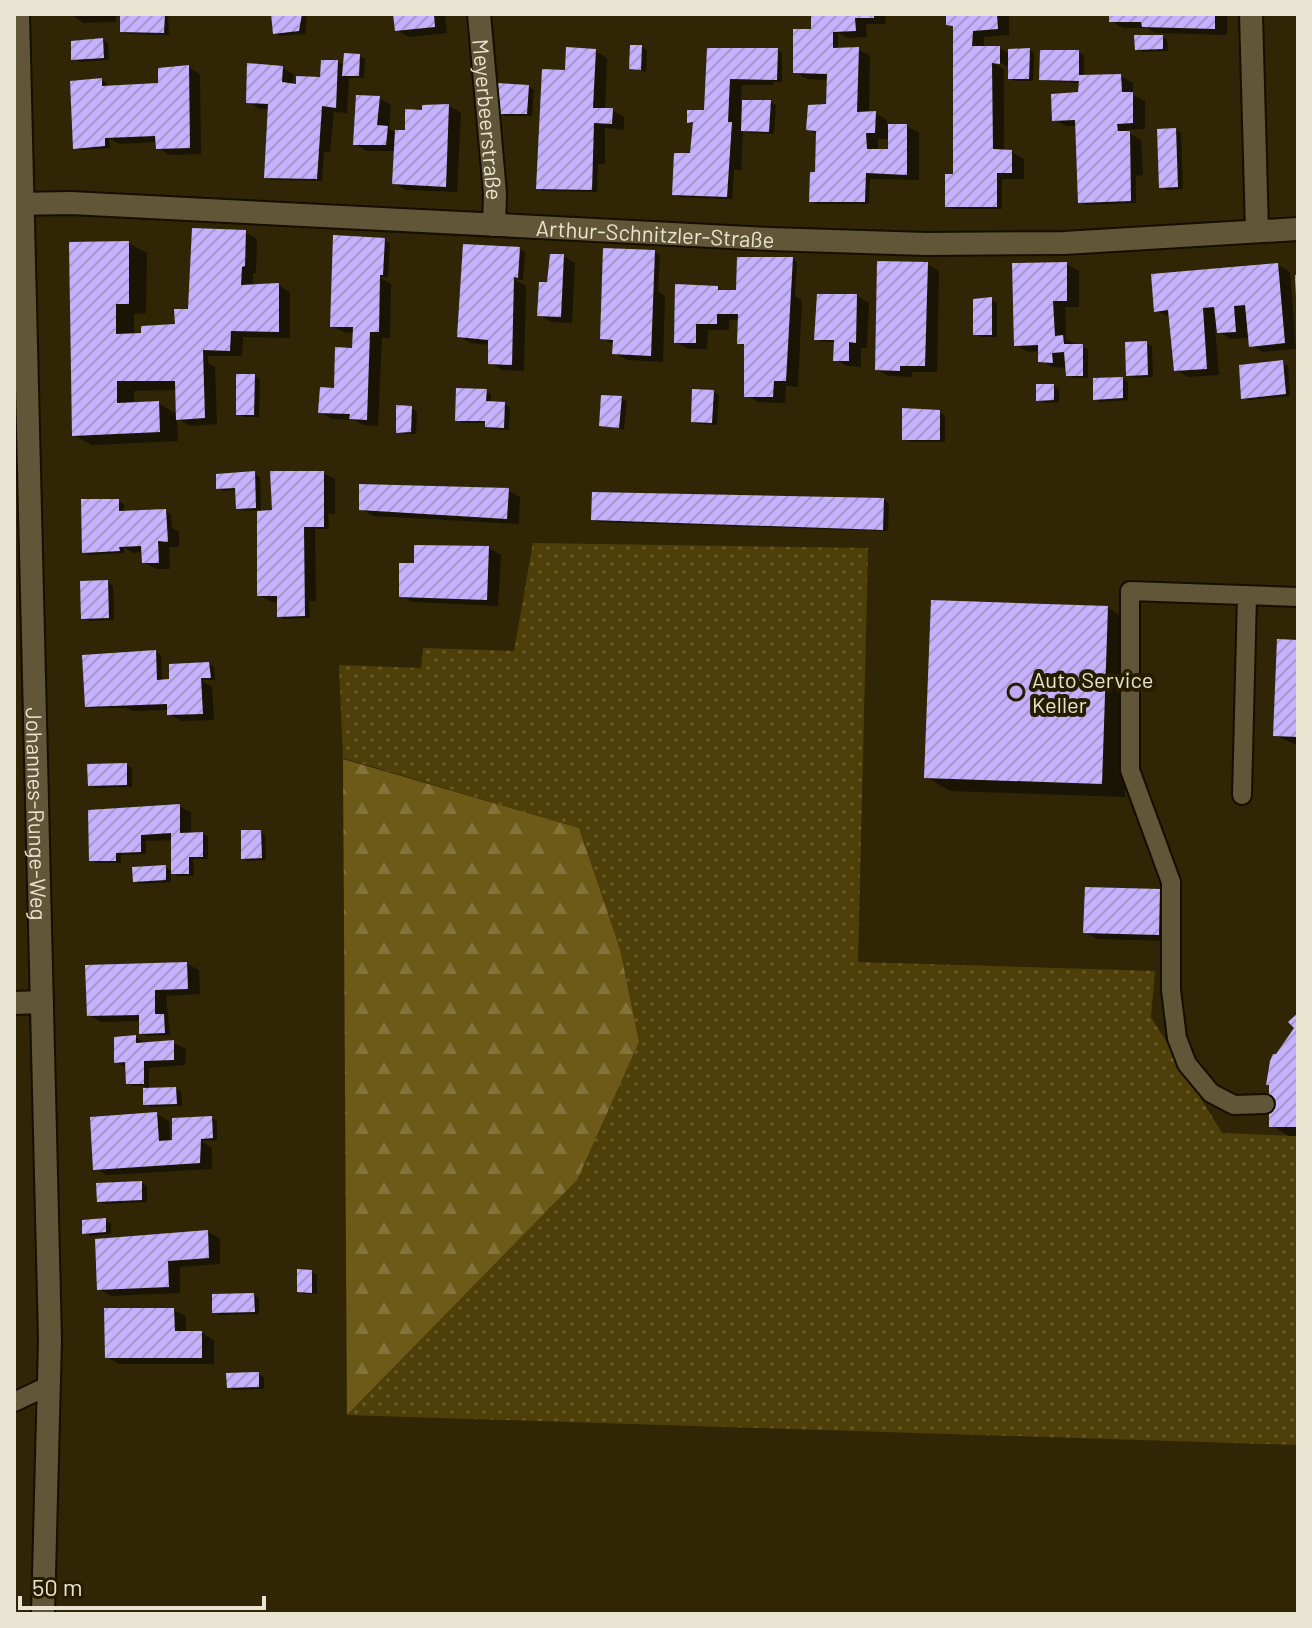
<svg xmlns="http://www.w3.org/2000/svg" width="1312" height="1628" font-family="Barlow,sans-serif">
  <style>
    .grass { fill: url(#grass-dots) }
    .forest { fill: url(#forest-firs) }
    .shadow { fill: #0007; fill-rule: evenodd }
    .building { fill: url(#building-hatch) }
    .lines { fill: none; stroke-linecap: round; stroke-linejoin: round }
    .service-casing { stroke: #160f00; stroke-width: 22 }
    .minor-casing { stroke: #160f00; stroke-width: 26 }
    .service { stroke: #615637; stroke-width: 18 }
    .minor { stroke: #615637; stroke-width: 22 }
    .poi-dot { fill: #bda9f5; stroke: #261d00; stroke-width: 3 }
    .labels { text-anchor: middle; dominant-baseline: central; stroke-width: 8; stroke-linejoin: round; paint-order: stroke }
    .street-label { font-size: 22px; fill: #eae4d3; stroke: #261d00 }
    .poi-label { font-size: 22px; fill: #eae4d3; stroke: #261d00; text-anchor: start }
  </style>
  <defs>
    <pattern id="grass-dots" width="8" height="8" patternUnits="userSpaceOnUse" patternTransform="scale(2)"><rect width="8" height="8" fill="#4e3f09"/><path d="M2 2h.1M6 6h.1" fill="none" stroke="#685b2c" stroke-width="1.8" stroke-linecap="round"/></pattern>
    <pattern id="forest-firs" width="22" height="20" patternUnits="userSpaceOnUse" patternTransform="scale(2)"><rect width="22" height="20" fill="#6e5a18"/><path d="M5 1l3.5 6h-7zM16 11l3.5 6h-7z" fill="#837239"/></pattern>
    <pattern id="building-hatch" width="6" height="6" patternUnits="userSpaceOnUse" patternTransform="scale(2)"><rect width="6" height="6" fill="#c5b1fd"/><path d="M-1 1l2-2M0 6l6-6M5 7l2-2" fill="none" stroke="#a596ce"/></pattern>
  </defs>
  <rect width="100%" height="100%" fill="#302606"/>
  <path class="grass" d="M533 543 868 548 858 962 1155 971 1151 1017 1222 1133 1298 1136V1445L347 1415 577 1180 639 1042 620 949 579 828 343 758 339 665 421 668 423 648 514 651Z"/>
  <path class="forest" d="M343 759 579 828 620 949 639 1042 577 1180 347 1415Z"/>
  <path class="shadow" d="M71 14H116V22L83 23Z
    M122 14H168L169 35 127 34 122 31Z
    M273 14H307L305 34 280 36 275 33Z
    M395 14H445L447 33 409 37 397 30Z
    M835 14H886L885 24H866L867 37 847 38 838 33V50L858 49 870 56 869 113H875L887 120V126H907L919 133V180L870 179 869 204H816L811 201 823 174 818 135 808 129 827 106 828 80 807 79 795 72 813 31 835 17ZM878 139H890V151H878Z
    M948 14H1009V35L984 37V48H1000L1010 54 1029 50 1034 53 1033 81H1015L1010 78V68L992 58 990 61 1004 69V152H1012L1024 159V179H1002V209H952L947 206 955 176V27L948 24Z
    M1111 14H1227V35L1156 33 1147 28H1123L1111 21Z
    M1162 37 1167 40 1168 51 1143 52 1137 49Z
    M103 40 108 43 109 60 79 62 73 59Z
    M642 47 647 50 646 72 631 68Z
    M709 50H777L782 53V82H773V85H742L741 102H770L776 105 774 134 749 133 743 130 741 170H734L732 199 679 197 674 194 692 155 695 125 689 121 705 112Z
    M595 51 607 58 605 110H612L624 117V130L605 128V164H598L597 192 543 191 538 188 567 72Z
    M1078 52 1084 55V77L1121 76 1133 83V95L1145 101V129L1125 130 1141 140 1143 175 1136 176V203L1086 205 1080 202 1077 126H1066L1054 119 1080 94V83L1047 81 1041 78Z
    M360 56 365 59 364 78H349L347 113 334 112 330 152H324L322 181 271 180 266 177 270 110 260 109 248 102 282 68 294 74 293 85 322 79 338 62 345 66Z
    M188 67 200 74 201 154 170 155 158 148V142L119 144 109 138 110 148 81 150 75 147 101 80 107 83V87L160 85Z
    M529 87 534 90 532 116H505L500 113Z
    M379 98 391 105 389 129 397 133 406 132 423 112 449 106 461 113 457 192 406 190 394 183 396 151H367L355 144Z
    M1176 130 1181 133 1183 189 1167 190 1161 186Z
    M245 232 257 239 256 273H253V286L278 285 290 292V338L243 337 242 356H208V363L215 367 217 424 190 426 177 418 178 441 92 445 73 435 128 243 147 253 146 313 134 314V335L176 326ZM177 390 178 415 158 403 134 404V391Z
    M384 240 390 243 388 277H379L391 284 390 338H382L378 426 363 425 354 420 332 419 320 412 336 390 354 350 355 333 344 332 332 326Z
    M520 249 525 252 523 280 513 279 526 286 524 371 502 370 490 363V345L471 343 459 336Z
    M654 252 660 255 658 292 665 296 663 362 627 360 615 353V345L602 338Z
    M563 256 575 263 572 323 551 322 539 315 549 285Z
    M792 259 797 262 795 296 802 300 798 387 786 386 785 403 758 402 746 395V347L739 342 740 320H729V330H708L707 349H688L676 342 717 288 724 292H744Z
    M927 264 939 271 937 372H912V377L889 376 877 369Z
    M1067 264 1079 271V307H1065L1066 340 1088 349V378H1073L1068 375 1067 368 1052 367 1040 360V351L1028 352 1016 345Z
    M1278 265 1290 272 1296 349 1263 352 1251 345 1250 338 1231 339 1215 330 1219 375 1188 377 1176 370 1170 317 1156 311Z
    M857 296 869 303 867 348H861V367L847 366 835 359 836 342H822L816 339Z
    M992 300 997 303V337H981L975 334Z
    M1146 343 1152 346 1153 377 1134 378 1128 375Z
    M1283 363 1288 366 1290 396 1248 400 1243 397Z
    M254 376 260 379 259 417H244L238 414Z
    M1123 379 1128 382V400L1100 402 1095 399Z
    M1054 386 1059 389V402L1044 403 1038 400Z
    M486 391 491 394V404H504L510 407 509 430 492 429 487 426V423H463L457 420Z
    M714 392 719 395 717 425 698 424 693 421Z
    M621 398 627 401 624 430 601 425Z
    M411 408 417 411 416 434H403L398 431Z
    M939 412 945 415V442H910L904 439Z
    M323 473 335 479V514H328L329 529H315L316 601H309L310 618 284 619 279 616V602H271L259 595V510L243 511 238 508 237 490 223 491 218 487 255 474 260 477 261 513 274 512Z
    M508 490 520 497 519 524 373 516 361 509Z
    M884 500 889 503 888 531 599 522 593 519Z
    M118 501 124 504V512L166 511 171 514 172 528 179 532V547H169L170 569H156L144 562 143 552 133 553 124 547V553L89 555 84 552Z
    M489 548 501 555 498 606 413 602 401 596 416 565Z
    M108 582 113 586 114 620 89 621 83 618Z
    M1108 608 1132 622 1125 797 950 791 926 777Z
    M1298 642V746L1275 735Z
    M155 652 161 655 162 682 177 681 209 664 214 667 215 680H201L212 687 214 720 181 721 169 714V710L133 711 127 708H92L87 705Z
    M126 765 132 768V787L95 788 90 785Z
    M179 806 191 812V835L203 834 208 837V859H193L194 876H178L171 871V882L140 884 135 881 165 867 173 872V840L146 841V854L121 855V863H97L91 860Z
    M260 832 265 835 266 860 248 861 243 858Z
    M1160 891 1172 897 1171 941 1097 939 1085 932Z
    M187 964 199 970 200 994 166 996 170 1035 147 1036 141 1033V1021L101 1022 89 1015Z
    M1298 1018V1136H1289L1271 1125 1277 1056 1297 1028Z
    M135 1037 147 1044 174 1043 186 1049 185 1065 149 1068V1090L176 1089 181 1092 182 1106 150 1107 145 1104V1086H133L128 1083 127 1068 116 1062Z
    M157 1114 169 1121 170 1142 212 1118 217 1121V1140L201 1141 212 1148V1169L107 1175 95 1168Z
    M142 1183 147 1186V1202L104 1204 98 1201Z
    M105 1220 111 1224V1234L90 1236 84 1232Z
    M208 1232 220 1238V1264L180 1267V1293L111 1296 99 1289Z
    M312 1272 317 1275V1294H304L299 1291Z
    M254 1295 259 1298V1314L219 1315 214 1312Z
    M174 1310 186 1316V1333H202L214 1340V1364H119L107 1357Z
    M258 1374 264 1377V1389L234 1390 229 1387Z"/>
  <path class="building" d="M120 14H165L164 33 120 32Z
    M271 14H302L299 31 273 34Z
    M393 14H434L435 27 395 31Z
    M874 14V18H855L856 31 833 32V48L859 47 857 112 876 111 875 133H866L867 149H888V124H907V175L866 173 865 202H809L810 172H815L816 131 806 130 808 105 826 104 827 74 793 73V29H811V15Z
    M946 14H997L998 29 973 31 972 46H1000V64L992 63 993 149 1012 150V173H997V207H945V174H953V26L946 25Z
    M1109 14H1215V29L1142 27 1141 22H1109Z
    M1134 35H1163V49L1135 50Z
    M103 38 104 58 71 60V41Z
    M630 45H642L641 70 629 69Z
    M566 47 596 49 593 108H613L612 124 594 123 592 190 536 189 542 69 565 70Z
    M707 48H778L777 80 730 79 728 122H732L727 197 672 195 674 153H690L693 122 687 123V110H704Z
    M1030 48 1029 79H1008V49Z
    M1040 50H1079V75L1121 74 1122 92H1133V123L1117 124 1118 131H1130L1131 201 1078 203 1075 120 1052 121 1051 94 1078 92 1079 81 1039 80Z
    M344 53 360 54 359 76H342Z
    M321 60H338L336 108 322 106 317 179 264 178 268 104 246 103 247 63 283 66 282 82 296 84V76L320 77Z
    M189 65 190 148 156 149 155 136 105 138V146L73 149 70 81 102 78V86L158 83V68Z
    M496 83 529 85 527 114H498Z
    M356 95 380 96 377 125 388 126 386 145H353Z
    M742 100H771L769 132 741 131Z
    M449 104 446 187 392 184 395 130H405V109L422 110V105Z
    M1176 128 1178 187 1159 188 1157 129Z
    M192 228 246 230 245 266 242 267 241 285 279 283V332L231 331 230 351 203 350 205 418 176 420 175 381H117V403L159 401 160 432 72 436 69 242 129 241V304H116V334L141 333V326L175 324 174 309H188Z
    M333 235 385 238 383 275H380L379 332H370L367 420 349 419 350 414 318 413 320 387 334 388 335 347 352 348 353 327H330Z
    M463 244 520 247 518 278 514 277 512 365 488 364V340L457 337Z
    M603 248 655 250 651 356 612 354 613 340 600 339Z
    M550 254H564L561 317 537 316 539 282H547Z
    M737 257H793L786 381H774L773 397H744V344H737L738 314H717V324H696V343H674L675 284 718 286V290H736Z
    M877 261 928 262 925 366H900V371L875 370Z
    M1067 262V301H1053L1055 336 1063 335 1064 344H1083V376H1066L1064 352 1052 353 1053 363 1038 362V345L1014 346 1012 263Z
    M1278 263 1285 343 1249 347 1245 305 1234 306 1236 332 1217 333 1214 307 1203 308 1207 369 1174 371 1168 310 1154 312 1151 274Z
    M1295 275H1298V296H1296Z
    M817 294H857L856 343 849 342V361H833L834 340H814Z
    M992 297V335H973V299Z
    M1147 341 1148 375 1126 376 1125 342Z
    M1283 360 1286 394 1241 399 1239 365Z
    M236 374H255L254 415H236Z
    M1123 377V398L1093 400V378Z
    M1036 384H1054V400L1036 401Z
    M456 388 487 389 486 401 505 402 504 428 485 427V421H455Z
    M692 389 714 390 712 423 691 422Z
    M601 395 622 396 619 428 599 426Z
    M396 405 412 406 411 432 396 433Z
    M902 408 940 410V440H902Z
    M255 471 256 508 236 509 235 488 216 489V474Z
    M270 471H324V527H304L305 616 277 617V596H257V511L272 510Z
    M359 484 509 488 507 519 359 510Z
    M592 492 884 498 883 530 591 520Z
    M81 499H119V511L166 509 168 542 158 541 159 563H142L141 546 119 547 120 551 82 553Z
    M414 545 489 546 487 600 399 597V563H414Z
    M108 580 109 618 81 619 80 581Z
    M931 600 1108 606 1102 784 924 778Z
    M1277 639 1298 640V737L1273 736Z
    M156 650 157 680 169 679V664L209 662 211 678H201L203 714 167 715V704L85 707 82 655Z
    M127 763V785L88 786 87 764Z
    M180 804V833L203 832V857H189V874H171V833L141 835V852L116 853V861H89L88 810Z
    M241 830H261L262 858 241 859Z
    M166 865V880L133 882 132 867Z
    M1085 887 1160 889 1159 935 1083 933Z
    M187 962 188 989 155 990V1014H164L165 1033 139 1034V1015L87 1016 85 965Z
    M1298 1013V1127H1269V1085H1266L1270 1061 1273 1054H1276L1294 1028 1288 1022Z
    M136 1035V1043L174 1040V1060L144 1061V1084H126L125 1062 114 1063V1037Z
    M176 1087 177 1104 143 1105V1088Z
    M157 1112 159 1141 172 1140V1118L212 1116 213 1138 201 1139 200 1163 93 1170 90 1117Z
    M142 1181V1200L97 1202 96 1183Z
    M106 1218V1232L82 1234V1220Z
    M208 1230 209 1258 168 1261 169 1287 97 1290 95 1239Z
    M297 1269 312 1270V1293L297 1292Z
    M254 1293 255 1312 212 1313V1294Z
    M104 1308H174L175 1331H202V1358H105Z
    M259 1372V1387L227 1388 226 1373Z"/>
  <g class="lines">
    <g class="service-casing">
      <path id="service" d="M1242 795 1247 595
        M1265 1104 1234 1105 1211 1093 1187 1064 1177 1038 1171 990V882L1130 770V591L1298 597
        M14 1402 50 1385"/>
    </g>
    <g class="minor-casing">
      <g id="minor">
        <path id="s1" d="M18 14 50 1340 43 1614"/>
        <path id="s2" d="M479 14 495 193 494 225"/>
        <path d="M1251 14 1257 231"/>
        <path id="s3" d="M14 204 71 203 770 239 926 244 1064 243 1298 229"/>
        <path d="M14 1003 42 1002"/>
      </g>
    </g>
    <use href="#service" class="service"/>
    <use href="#minor" class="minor"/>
  </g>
  <circle class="poi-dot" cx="1016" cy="692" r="8"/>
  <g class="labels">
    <g class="street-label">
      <text stroke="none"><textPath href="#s2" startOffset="106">Meyerbeerstraße</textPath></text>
      <text stroke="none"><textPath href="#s3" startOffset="642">Arthur-Schnitzler-Straße</textPath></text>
      <text stroke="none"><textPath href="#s1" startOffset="800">Johannes-Runge-Weg</textPath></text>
    </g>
    <g class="poi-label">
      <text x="1032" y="679">Auto Service<tspan x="1032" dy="25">Keller</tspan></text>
    </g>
  </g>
  <rect width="1312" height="1628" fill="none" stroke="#eae4d3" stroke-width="32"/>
  <path d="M20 1596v12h244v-12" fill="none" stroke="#eae4d3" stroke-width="4"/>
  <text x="32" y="1596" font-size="24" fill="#eae4d3" stroke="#261d00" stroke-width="6" paint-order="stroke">50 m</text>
</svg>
